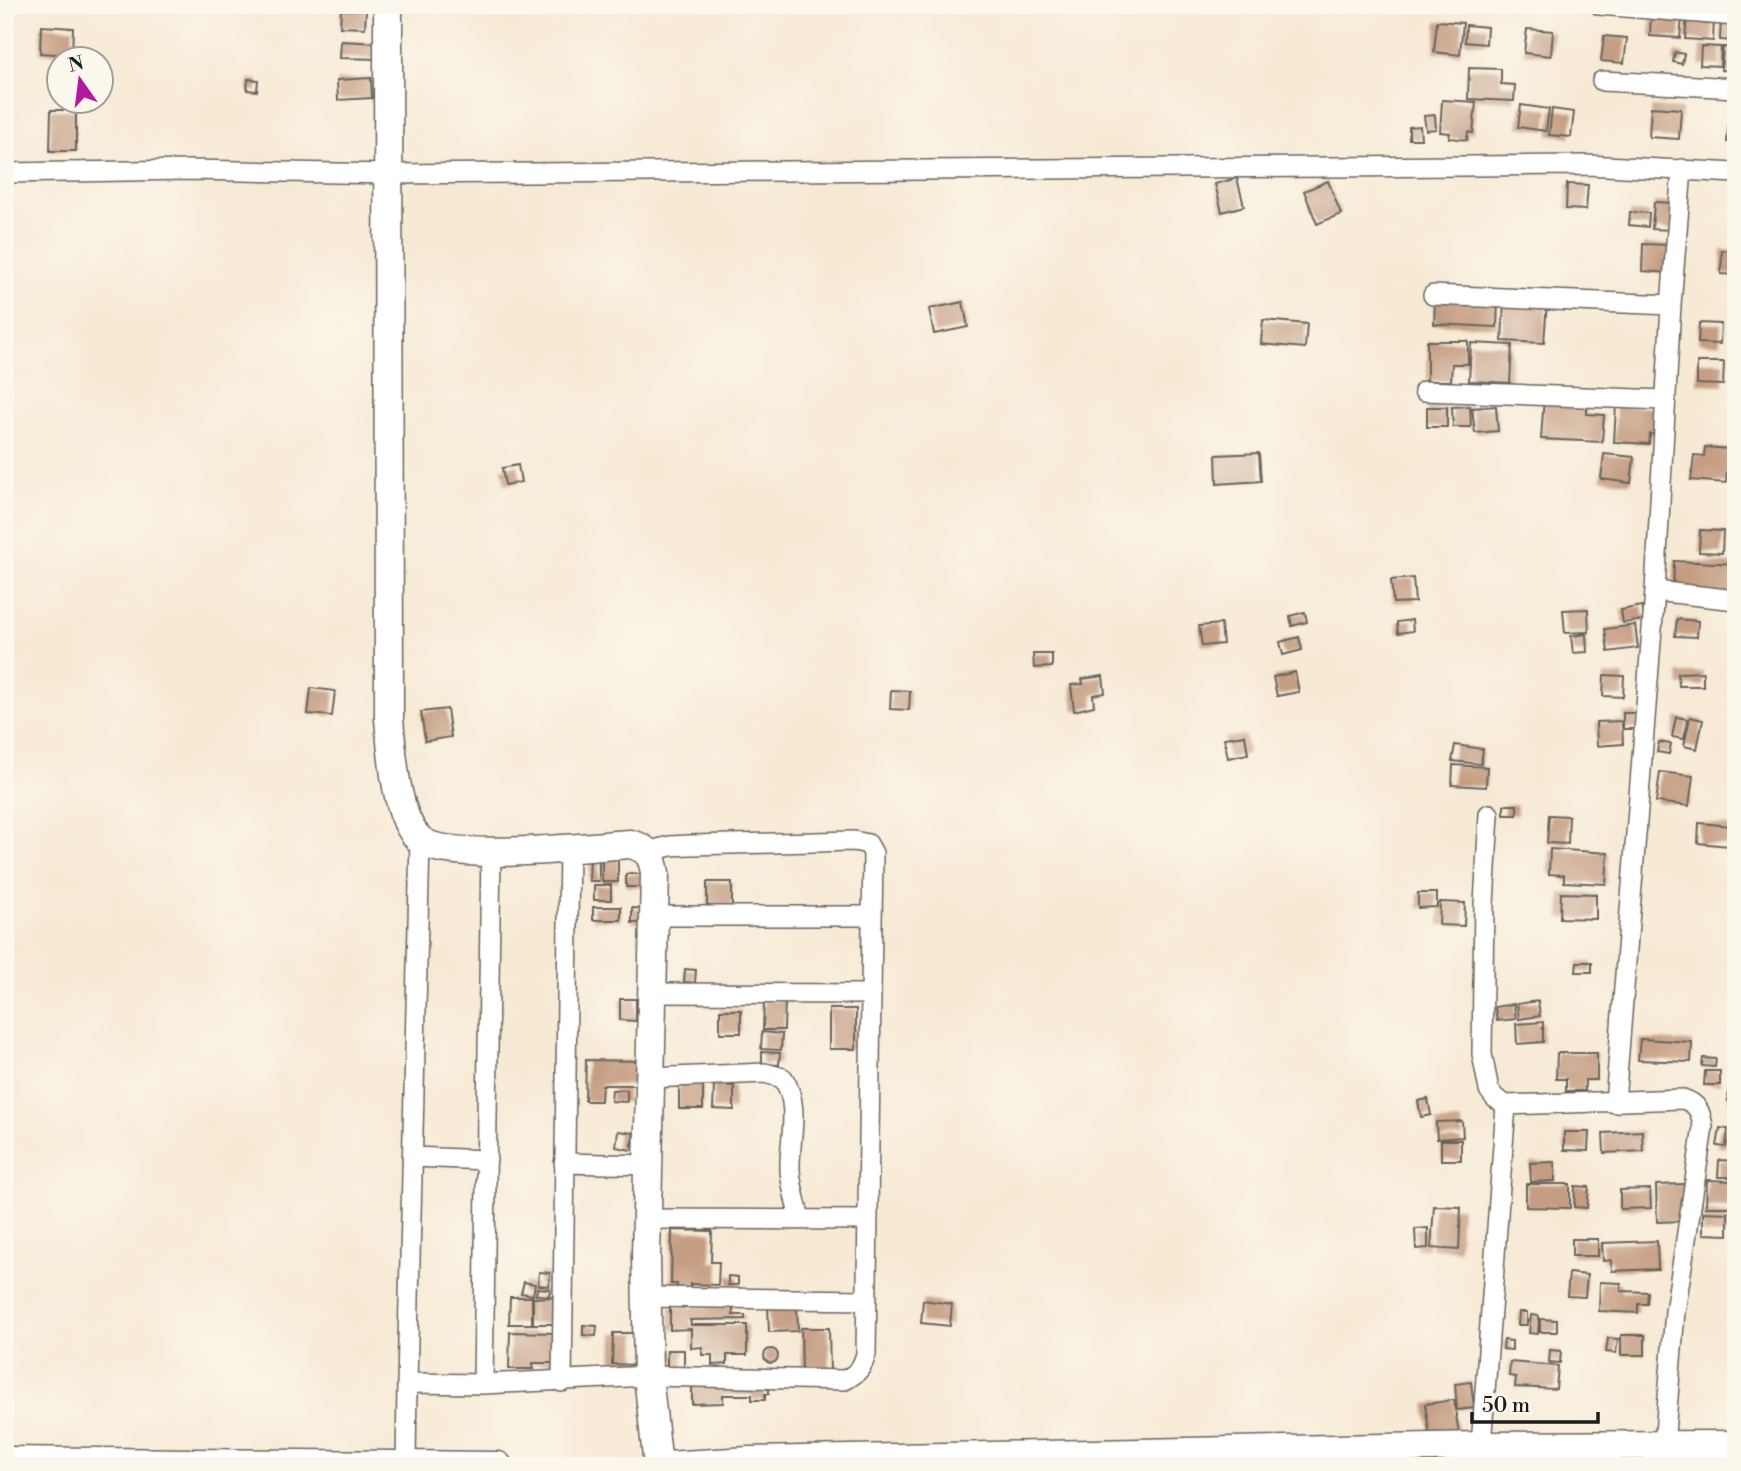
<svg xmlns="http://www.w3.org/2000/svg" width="1741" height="1471" font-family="'Libre Bodoni',serif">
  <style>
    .building { fill: #c59d82 }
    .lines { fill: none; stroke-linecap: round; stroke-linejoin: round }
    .street-casing { stroke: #69645d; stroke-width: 22 }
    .secondary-casing { stroke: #69645d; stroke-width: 31 }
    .street { stroke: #fff; stroke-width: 19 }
    .secondary { stroke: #fff; stroke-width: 28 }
  </style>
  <rect width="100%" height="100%" fill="#fbf7ec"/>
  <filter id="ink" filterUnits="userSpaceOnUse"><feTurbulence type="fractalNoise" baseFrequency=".0143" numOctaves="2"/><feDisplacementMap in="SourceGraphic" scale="14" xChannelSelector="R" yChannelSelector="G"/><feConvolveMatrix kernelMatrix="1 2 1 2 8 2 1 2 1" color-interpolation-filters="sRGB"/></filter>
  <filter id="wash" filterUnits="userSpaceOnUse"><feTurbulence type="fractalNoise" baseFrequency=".00686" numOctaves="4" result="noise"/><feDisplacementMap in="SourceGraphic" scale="28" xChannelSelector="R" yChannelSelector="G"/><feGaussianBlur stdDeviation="1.57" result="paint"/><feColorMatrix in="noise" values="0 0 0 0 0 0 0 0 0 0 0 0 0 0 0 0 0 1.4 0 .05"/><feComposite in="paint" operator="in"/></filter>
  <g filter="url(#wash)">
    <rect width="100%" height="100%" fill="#f7ead5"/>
    <g id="blocks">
      <path class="building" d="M341 10H366L365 28 340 27Z
        M1651 15 1682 17 1680 38 1650 36Z
        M1687 17 1714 19 1713 41 1685 39Z
        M1721 19 1736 20V41L1720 40Z
        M1437 21 1463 23 1460 55 1434 52Z
        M1466 25 1487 27 1486 44 1465 42Z
        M41 26 73 28 72 55 40 53Z
        M1527 29 1553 31 1551 56 1524 53Z
        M1604 36 1627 38 1624 63 1601 61Z
        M341 41 378 43V59L340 58Z
        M1701 46 1721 47 1720 66 1700 65Z
        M1723 47 1736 48V71L1721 70Z
        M1675 52 1684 54 1682 64 1673 62Z
        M1469 68 1501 69V84L1515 85 1514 101 1468 99Z
        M371 78 372 98 338 100 337 80Z
        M248 79 258 80 257 91 247 90Z
        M1442 100 1476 102 1473 133 1468 132 1467 140 1449 138 1450 133 1440 132Z
        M1521 105 1549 109 1546 131 1518 127Z
        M1651 107 1681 109 1679 139 1649 137Z
        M1552 109 1574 112 1571 137 1549 135Z
        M51 110H76V151H50Z
        M1435 115 1436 129 1426 130 1424 116Z
        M1729 116H1736V142H1727Z
        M1420 126 1421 139H1409V127Z
        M1237 178 1244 206 1222 212 1215 184Z
        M1328 181 1341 214 1317 224 1304 191Z
        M1567 184 1588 185 1586 210 1566 209Z
        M1654 202 1675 203 1673 230 1652 229Z
        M1630 212 1649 213 1648 227 1629 225Z
        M1643 244 1671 245 1670 273 1642 271Z
        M1722 250 1736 251V275L1721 274Z
        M1435 299 1498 302 1497 327 1434 324Z
        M1504 300 1547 302 1544 343 1502 341Z
        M963 302 968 327 934 334 929 309Z
        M1263 320 1307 324 1305 348 1261 344Z
        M1699 323 1721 324 1720 344 1698 343Z
        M1427 341H1468V364H1452L1451 381H1427Z
        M1471 343 1512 345 1510 383 1469 381Z
        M1697 362H1724L1723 385 1697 384Z
        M1544 397 1587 399V414L1604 415 1602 442 1541 439Z
        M1732 405H1736V443H1731Z
        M1470 406 1471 427H1453L1452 407Z
        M1496 406 1498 431 1475 433 1472 408Z
        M1616 406 1661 408 1660 435 1650 434 1649 444 1614 442Z
        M1427 407H1447V427H1427Z
        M1705 447 1729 449 1726 483 1691 480 1694 455 1704 456Z
        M1259 453 1261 481 1217 484 1216 455Z
        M1604 454 1634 457 1631 483 1601 479Z
        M518 465 521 482 505 485 502 468Z
        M1700 530 1723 531 1722 553 1699 552Z
        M1674 561 1736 564V596L1673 593Z
        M1413 578 1415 602 1393 603 1391 580Z
        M1642 606 1645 620 1623 623 1621 610Z
        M1588 609 1589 632 1565 633 1563 610Z
        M1305 612 1307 622 1292 626 1290 616Z
        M1677 619 1698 621 1697 637 1675 636Z
        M1412 620 1413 631 1398 633 1397 622Z
        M1221 624 1223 644 1202 646 1199 626Z
        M1635 625 1638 648 1608 652 1605 629Z
        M1586 634 1587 652 1573 653 1571 636Z
        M1299 637 1302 650 1283 655 1280 642Z
        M1033 654H1052V667L1034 668Z
        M1295 672 1299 692 1277 696 1273 677Z
        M1703 672V686H1679L1678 673Z
        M1604 675 1624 676 1623 697 1603 696Z
        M1103 676 1105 693 1093 695 1094 706 1074 711 1071 685 1083 684 1082 679Z
        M311 688 335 691 332 716 308 714Z
        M891 690 910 691 909 710 890 709Z
        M447 709 451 737 425 741 421 712Z
        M1623 713H1638V729H1623Z
        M1676 717 1688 719 1684 739 1672 737Z
        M1690 717 1703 720 1697 749 1684 746Z
        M1622 721 1623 744 1597 746 1596 722Z
        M1245 735 1248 754 1228 758 1224 738Z
        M1659 742 1671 744 1669 754 1657 752Z
        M1455 745 1483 749 1481 764 1452 761Z
        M1453 765 1487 767 1486 787 1452 785Z
        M1660 772 1693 776 1689 806 1656 802Z
        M1504 805H1517V815H1504Z
        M1549 815 1569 816 1568 844 1547 843Z
        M1699 823 1731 826 1729 846 1698 843Z
        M1550 849 1608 853 1606 884 1564 882V875L1549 874Z
        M602 854H618V882H602Z
        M590 858H599V881H589Z
        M626 874H650V887H626Z
        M707 882H732V907H707Z
        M594 885H611V900H594Z
        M1418 893H1437V907L1418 908Z
        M1561 893 1596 894V919L1560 918Z
        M1440 902 1465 903 1464 926 1439 925Z
        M593 907H621V920H593Z
        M632 908 652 909 651 923H632Z
        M1577 962H1592V972H1576Z
        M685 969 696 970 695 983 684 982Z
        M620 999H636V1021L620 1020Z
        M764 1001H785L784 1030H763Z
        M1538 1001 1540 1016 1519 1019 1517 1004Z
        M1514 1004 1516 1019 1497 1021 1495 1007Z
        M829 1009H856V1049H829Z
        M720 1010H741V1033H720Z
        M1543 1022V1042L1517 1044 1516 1024Z
        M762 1032 782 1034 781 1050 761 1049Z
        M1640 1039 1692 1042 1691 1062 1638 1060Z
        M762 1052 780 1053 779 1065 762 1064Z
        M1557 1053H1597V1080H1585V1091H1566V1079H1556Z
        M1703 1058 1716 1059 1715 1067 1702 1066Z
        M586 1060 641 1061V1085H602L601 1101H585Z
        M1705 1071H1720V1085H1704Z
        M1730 1072 1736 1073V1102L1728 1101Z
        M679 1081H703V1109H679Z
        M714 1085 734 1086V1110L713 1109Z
        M612 1090H627V1102L611 1101Z
        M1428 1099 1431 1115 1421 1117 1418 1101Z
        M1462 1121 1463 1137 1437 1139 1436 1122Z
        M1720 1128 1728 1129 1726 1147 1717 1146Z
        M618 1131 634 1133 631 1150 616 1147Z
        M1642 1131 1643 1151 1604 1153 1603 1133Z
        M1564 1132H1589L1588 1151 1564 1150Z
        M1441 1140H1461V1160H1441Z
        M1719 1160 1736 1161V1177H1718Z
        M1555 1162V1181L1531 1182 1530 1163Z
        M1707 1180 1734 1181V1207H1706Z
        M1526 1184H1570V1208L1526 1207Z
        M1684 1184 1685 1221 1657 1222 1656 1185Z
        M1575 1186 1589 1187 1587 1208 1574 1207Z
        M1650 1189 1651 1208 1620 1209V1190Z
        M1434 1206 1461 1207 1459 1250 1431 1248Z
        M1703 1212 1728 1213V1235L1703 1234Z
        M1428 1228V1248L1416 1249 1415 1229Z
        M672 1230 712 1231 711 1262H719L718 1285 690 1284V1291H677V1284H671Z
        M1572 1239H1598V1256H1572Z
        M1657 1241 1658 1269 1612 1271 1611 1260 1603 1261 1602 1243Z
        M539 1272 550 1273 549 1286 538 1285Z
        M1569 1273 1587 1275 1585 1297 1567 1296Z
        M728 1276 738 1277V1285H728Z
        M524 1282 535 1284 533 1295 521 1293Z
        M1600 1282 1621 1283V1291L1648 1292 1647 1304H1638V1313L1599 1311Z
        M537 1288 550 1289 549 1296 536 1295Z
        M510 1297H532V1324H509Z
        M554 1297V1324H533V1298Z
        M923 1300 952 1304 950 1326 921 1323Z
        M733 1306V1315H745V1319L690 1320 691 1325H747V1355H727V1364L712 1365V1355H702V1347L691 1348V1329L670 1330V1307Z
        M768 1306H797L798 1331 769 1332Z
        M1519 1312H1527V1325H1518Z
        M1531 1315 1539 1316 1538 1334 1529 1333Z
        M1540 1319 1557 1320V1332H1540Z
        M583 1325 597 1326 596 1336 583 1335Z
        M801 1328H829L830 1373 802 1374Z
        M510 1332 553 1333V1338H560V1363H533V1369H509Z
        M613 1333H637L636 1365 612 1364Z
        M1621 1335H1645V1355H1621Z
        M1608 1338 1618 1339 1616 1353 1606 1352Z
        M1504 1340 1512 1341V1350L1503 1349Z
        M764 1356a7 7 0 1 1 14 0a7 7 0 1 1-14 0Z
        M667 1350H684V1373H667Z
        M1550 1350 1561 1351 1560 1363 1549 1362Z
        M1510 1362 1558 1366 1556 1389 1515 1387 1516 1377 1509 1376Z
        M769 1381V1394H765V1400H752V1395H723V1403L692 1404V1382Z
        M1471 1382 1474 1408 1457 1410 1455 1384Z
        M1454 1400 1459 1435 1430 1438 1425 1404Z"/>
    </g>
  </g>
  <g filter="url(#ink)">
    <use href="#blocks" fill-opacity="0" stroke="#69645d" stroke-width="2"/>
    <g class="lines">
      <g class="street-casing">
        <path id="street" d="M1600 5 1736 16
          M1602 81 1736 88
          M5 173 190 170 387 174 1587 165 1736 173
          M1433 295 1671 305
          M1424 391 1665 400
          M1655 591 1736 600
          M1489 814 1484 904 1482 1054 1489 1090 1495 1098 1506 1105 1683 1099C1698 1104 1701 1112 1703 1127L1675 1312 1664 1446
          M420 841 407 1383 483 1384 648 1376 845 1380C858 1373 862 1368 866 1354L873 853 868 844 854 841 690 845 670 846 647 852
          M654 916H872
          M652 993 870 994
          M650 1078 765 1073 783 1078C801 1106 789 1138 790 1170 791 1186 796 1202 800 1219
          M1615 1103 1655 591 1671 305 1682 169
          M412 1157 487 1160
          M564 1163 648 1165
          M647 1219 867 1220
          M647 1297 866 1300
          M562 1382 569 847
          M483 1384 491 851
          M1481 1446 1506 1105
          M406 1466 407 1383"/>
      </g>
      <g class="secondary-casing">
        <path id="secondary" d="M388 5 389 719C392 751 395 814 418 838 442 864 591 846 630 844 647 848 653 856 655 874L646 1256 648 1376 658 1466
          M5 1461 498 1466
          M665 1466 749 1461 1481 1446 1736 1445"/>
      </g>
      <use href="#street" class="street"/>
      <use href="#secondary" class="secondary"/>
    </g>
  </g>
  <rect width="1741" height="1471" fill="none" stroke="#fbf7ec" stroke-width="28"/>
  <g transform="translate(80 80) rotate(346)"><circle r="33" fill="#fbf7ec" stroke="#a29f99" stroke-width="2"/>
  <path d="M0-5L12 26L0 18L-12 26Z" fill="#b5179e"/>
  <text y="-10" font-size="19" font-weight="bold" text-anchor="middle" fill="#1c1c1c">N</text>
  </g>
  <path d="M1472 1412v10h126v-10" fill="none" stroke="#1c1c1c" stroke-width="3.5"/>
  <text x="1482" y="1412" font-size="21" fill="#1c1c1c" stroke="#fbf7ec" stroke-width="5" paint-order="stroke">50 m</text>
</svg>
